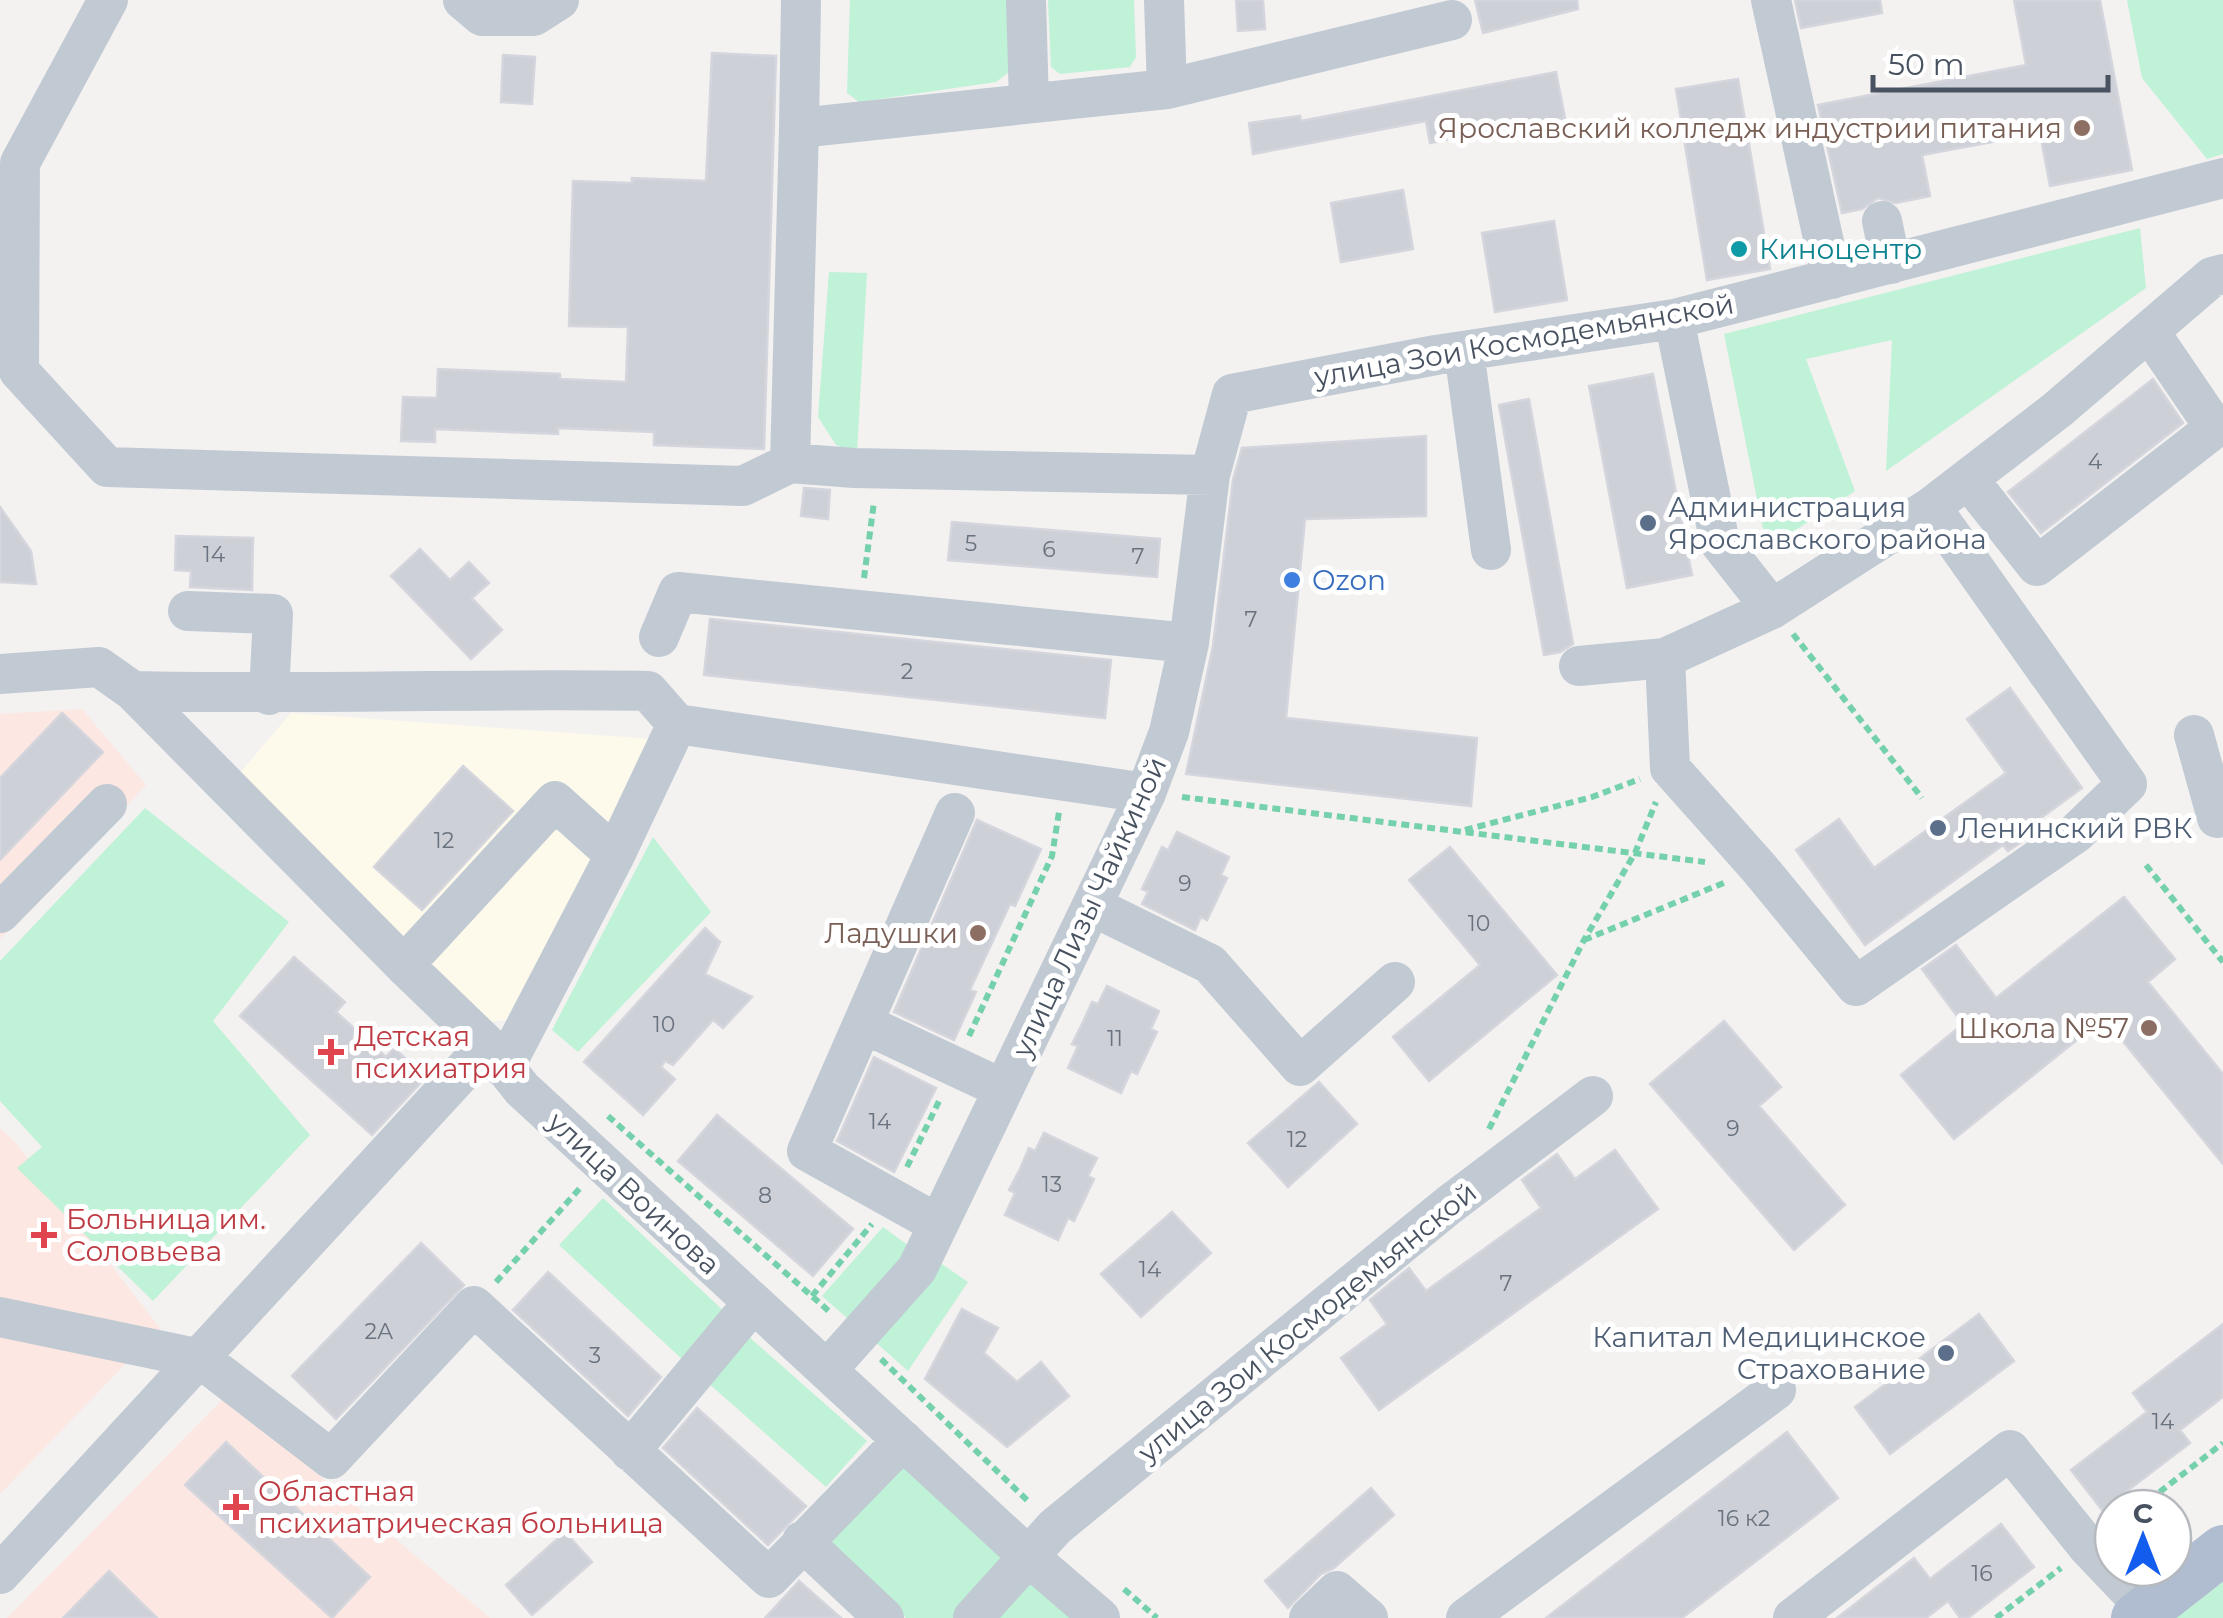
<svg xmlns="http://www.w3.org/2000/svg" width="2223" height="1618" font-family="Montserrat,sans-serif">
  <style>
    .commercial { fill: #fdfaec }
    .medical { fill: #fce7e2 }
    .green { fill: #bff2d7 }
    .building { fill: #cdd0d6; stroke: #d5d6dd; stroke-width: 2.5 }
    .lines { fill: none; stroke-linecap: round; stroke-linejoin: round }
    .path { stroke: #75d1ac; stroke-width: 6; stroke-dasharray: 8 5; stroke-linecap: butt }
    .minor { stroke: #c1cad3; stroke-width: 40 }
    .major { stroke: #b0bdd1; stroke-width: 50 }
    .education-dot { fill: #8d6e63; stroke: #fff; stroke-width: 4 }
    .culture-dot { fill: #0f9aa8; stroke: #fff; stroke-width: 4 }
    .service-dot { fill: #5c6f8a; stroke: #fff; stroke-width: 4 }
    .shop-dot { fill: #3f7fe0; stroke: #fff; stroke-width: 4 }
    .health-dot { fill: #e0444e; stroke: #fff; stroke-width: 4 }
    .labels { text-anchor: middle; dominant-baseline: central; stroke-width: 10; stroke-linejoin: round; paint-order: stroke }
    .number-label { font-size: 22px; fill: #69727e }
    .education-label { font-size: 28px; fill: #785e54; stroke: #fff; text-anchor: end }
    .culture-label { font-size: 28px; fill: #0d838f; stroke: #fff; text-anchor: start }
    .street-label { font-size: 28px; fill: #485260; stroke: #fff }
    .service-label { font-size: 28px; fill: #4e5e75; stroke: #fff; text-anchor: start }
    .shop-label { font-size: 28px; fill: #366cbe; stroke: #fff; text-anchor: start }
    .health-label { font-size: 28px; fill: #be3a42; stroke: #fff; text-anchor: start }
  </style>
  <rect width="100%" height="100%" fill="#f4f1f1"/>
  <path class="commercial" d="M291 713 653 739 508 1020 483 1022 238 775Z"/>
  <path class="medical" d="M82 709 146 785 0 939V714Z
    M0 1128 14 1141 160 1328 0 1494Z
    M225 1397 490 1618H7Z"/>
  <path class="green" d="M850 0H1007L1009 72 996 82 859 102 847 93Z
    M1048 0H1134L1136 57 1130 67 1060 74 1051 67Z
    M2127 0H2223V154L2207 159 2142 78Z
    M2140 228 2146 288 1886 471 1892 340 1806 359 1855 491 1767 549 1724 334Z
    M829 272 867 273 857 453 836 445 818 417Z
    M145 808 289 922 213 1021 310 1135 153 1301 17 1168 42 1147 0 1101V961Z
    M653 837 711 912 578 1052 552 1030Z
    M603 1198 727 1314 683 1360 559 1245Z
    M883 1227 916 1251 856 1326 822 1296Z
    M936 1260 968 1282 908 1371 872 1339Z
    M748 1336 867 1441 826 1487 707 1382Z
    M900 1462 1008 1563 955 1618H906L824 1541Z
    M1030 1579 1072 1618H995Z
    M2223 1582V1618H2176Z"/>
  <path class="building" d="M1236 0H1263L1265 29 1238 31Z
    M1475 0H1577L1578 9 1483 33Z
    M1795 0H1880L1882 13 1801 28Z
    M2014 0H2100L2132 170 2050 186 2040 133 1922 155 1930 196 1896 203 1878 198 1862 209 1842 213 1818 105 2026 65Z
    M712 53 776 56 764 449 654 445V432L558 428V434L435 429V442L401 441 403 397 437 398 438 369 560 374V379L626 382 628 327 569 326 573 181 632 183V178L706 181Z
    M503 55 535 57 532 104 501 102Z
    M1556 72 1565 118 1430 143 1426 121 1253 154 1249 123 1300 116 1301 121Z
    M1738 79 1770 269 1707 280 1676 89Z
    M1403 190 1413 249 1341 262 1331 203Z
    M1554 221 1567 300 1495 312 1482 233Z
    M1653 374 1692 575 1627 588 1589 386Z
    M2153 379 2183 423 2041 533 2008 492Z
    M1529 399 1573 644 1560 652 1544 655 1499 405Z
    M1426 436V516L1305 519 1286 718 1477 738 1471 806 1186 774 1213 646 1233 480 1242 448Z
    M804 488 830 490 828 519 801 516Z
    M0 507 31 551 36 584 0 582Z
    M952 522 1160 539 1157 577 948 560Z
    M176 536 253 538 252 590 190 587 191 571 175 570Z
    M420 549 450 580 469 562 489 583 472 598 502 630 471 659 391 576Z
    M710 619 1111 660 1105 718 704 675Z
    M2010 688 2082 788 2027 828 2032 835 2008 851 2003 845 1865 945 1796 850 1839 819 1874 868 2006 773 1967 719Z
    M62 713 103 752 0 860V778Z
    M463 766 513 811 422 910 374 867Z
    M977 820 1041 849 1015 906 1010 904 970 990 976 992 954 1040 894 1012Z
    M1177 832 1229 857 1221 875 1227 878 1207 920 1201 917 1195 930 1142 904 1148 892 1142 889 1162 847 1168 850Z
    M1450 847 1557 975 1429 1081 1393 1037 1480 965 1409 880Z
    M2124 897 2175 959 2148 982 2223 1074V1164L2104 1018 1954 1139 1901 1075 1963 1024 1922 969 1956 945 1996 998Z
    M705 928 720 942 705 974 752 997 723 1028 713 1020 673 1065 665 1061 661 1067 675 1079 643 1115 584 1062Z
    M294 957 345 1002 336 1012 386 1057 394 1048 426 1077 372 1135 240 1016Z
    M1107 986 1159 1011 1151 1029 1157 1032 1137 1074 1131 1071 1121 1093 1068 1068 1078 1046 1072 1044 1083 1022 1092 1002 1098 1004Z
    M1724 1021 1781 1087 1759 1106 1845 1205 1794 1250 1650 1084Z
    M874 1057 936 1088 894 1172 837 1141Z
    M1319 1082 1357 1124 1288 1187 1248 1143Z
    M717 1115 853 1229 813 1276 678 1161Z
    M1044 1133 1097 1158 1088 1176 1094 1179 1074 1221 1068 1218 1058 1240 1005 1215 1015 1193 1009 1190 1020 1169 1029 1148 1035 1151Z
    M1615 1150 1658 1209 1379 1410 1341 1358 1387 1324 1370 1300 1409 1268 1426 1291 1541 1208 1522 1180 1557 1154 1575 1179Z
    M1172 1212 1211 1253 1141 1317 1101 1274Z
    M421 1243 464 1285 336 1419 292 1376Z
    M548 1272 661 1377 628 1416 513 1310Z
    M962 1309 998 1328 984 1353 1017 1382 1041 1362 1069 1396 1007 1447 925 1379Z
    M1979 1314 2014 1361 1890 1454 1855 1407Z
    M2223 1324V1397L2180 1430 2190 1443 2102 1510 2071 1470 2147 1412 2133 1393Z
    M697 1408 806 1506 768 1545 663 1448Z
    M1787 1432 1838 1498 1682 1618H1546Z
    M226 1442 370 1577 332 1618 185 1485Z
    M1371 1488 1394 1515 1334 1568 1321 1574 1288 1608 1265 1581Z
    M2001 1524 2034 1567 1968 1618H1960L1948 1601 1926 1618H1837L1914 1558 1930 1579Z
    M565 1532 592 1562 532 1615 506 1585Z
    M109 1571 157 1618H63Z
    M799 1581 841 1618H765Z"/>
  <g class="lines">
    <path class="path" d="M864 578 874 502
      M1793 634 1922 798
      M1182 797 1705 862
      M1465 830 1592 797 1640 779
      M2146 865 2223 962
      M1584 940 1726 882
      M969 1036 1052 856 1059 812
      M608 1116 831 1313
      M1489 1129 1584 940 1635 853 1656 802
      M907 1167 941 1097
      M496 1282 581 1187
      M812 1296 872 1224
      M881 1359 1030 1503
      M2139 1508 2223 1443
      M1124 1589 1157 1618
      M1996 1618 2061 1568"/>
    <path class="minor" d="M108 0 20 163 19 371 107 467 743 486 790 463 854 468 1210 475
      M463 0 482 16H534L559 0
      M1026 0 1029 103
      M1164 0 1167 89
      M1771 0 1832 279
      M799 128 801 0
      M1882 221 1891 264
      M1674 319 1720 543 1772 609
      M1464 351 1491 550
      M790 463 799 128 1167 89 1452 20
      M1968 479 2037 566 2215 428 2149 331
      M188 611 273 614 269 695
      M659 637 678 592 1189 643
      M1665 658 1670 768 1759 868 1856 986 2076 833 2127 784 1931 507
      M1579 666 1665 658 1772 609 1931 507 2057 410 2212 277 2223 274
      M0 674 99 667 133 691 404 965 487 1045 522 1089 1029 1557 1100 1618
      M133 691C305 695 476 688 648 691L677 724 1146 793
      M2194 735 2217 818 2223 817
      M1092 906 1210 964 1300 1066 1395 982
      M0 913 107 804
      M404 965 555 801 615 855
      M864 1024 1003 1089
      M504 1068 615 855 677 724
      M938 1224 807 1151 955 813
      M0 1317 201 1359 331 1459 474 1306 769 1578 903 1440
      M827 1370 917 1269 1146 793 1169 732 1189 643 1210 475 1232 394 1436 355 1674 319 2223 178
      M630 1451 753 1303
      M802 1541 884 1618
      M0 1574 487 1045
      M973 1618 1055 1527 1449 1205 1593 1096
      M1309 1618 1337 1591 1368 1618
      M1466 1618 1776 1390
      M1793 1618 2010 1450 2088 1547 2147 1609"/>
    <path class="major" d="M2136 1618 2223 1550"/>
  </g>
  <g class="education-dot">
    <circle cx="2082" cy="128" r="10"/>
    <circle cx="978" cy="933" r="10"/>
    <circle cx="2149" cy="1028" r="10"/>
  </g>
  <circle class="culture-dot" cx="1739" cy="249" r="10"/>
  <g class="service-dot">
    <circle cx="1648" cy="523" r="10"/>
    <circle cx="1938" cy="828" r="10"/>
    <circle cx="1946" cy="1353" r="10"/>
  </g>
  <circle class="shop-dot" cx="1292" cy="580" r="10"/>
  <g class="health-dot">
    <path d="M326 1037h10v10h10v10h-10v10h-10v-10h-10v-10h10z"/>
    <path d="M39 1220h10v10h10v10h-10v10h-10v-10h-10v-10h10z"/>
    <path d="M231 1492h10v10h10v10h-10v10h-10v-10h-10v-10h10z"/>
  </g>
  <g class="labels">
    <g class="number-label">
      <text x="2095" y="461">4</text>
      <text x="971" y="543">5</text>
      <text x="1049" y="549">6</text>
      <text x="214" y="554">14</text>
      <text x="1138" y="556">7</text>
      <text x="1251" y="619">7</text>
      <text x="907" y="671">2</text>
      <text x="444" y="840">12</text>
      <text x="1185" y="883">9</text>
      <text x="1479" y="923">10</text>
      <text x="664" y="1024">10</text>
      <text x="1115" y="1038">11</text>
      <text x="880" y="1121">14</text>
      <text x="1733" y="1128">9</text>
      <text x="1297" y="1139">12</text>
      <text x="1052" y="1184">13</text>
      <text x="765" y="1195">8</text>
      <text x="1150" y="1269">14</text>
      <text x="1506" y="1283">7</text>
      <text x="379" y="1331">2А</text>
      <text x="595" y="1355">3</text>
      <text x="2163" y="1421">14</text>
      <text x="1744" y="1518">16 к2</text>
      <text x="1982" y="1573">16</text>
    </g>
    <g class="education-label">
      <text x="2062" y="128">Ярославский колледж индустрии питания</text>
      <text x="958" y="933">Ладушки</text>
      <text x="2129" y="1028">Школа №57</text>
    </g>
    <g class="culture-label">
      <text x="1759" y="249">Киноцентр</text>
    </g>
    <g class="street-label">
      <text transform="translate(1524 340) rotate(-10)">улица Зои Космодемьянской</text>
      <text transform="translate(1089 907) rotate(-65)">улица Лизы Чайкиной</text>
      <text transform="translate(634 1193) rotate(43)">улица Воинова</text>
      <text transform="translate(1307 1322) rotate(-39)">улица Зои Космодемьянской</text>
    </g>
    <g class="service-label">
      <text x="1668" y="507">Администрация<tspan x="1668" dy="32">Ярославского района</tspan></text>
      <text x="1958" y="828">Ленинский РВК</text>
      <text x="1926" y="1337" text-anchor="end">Капитал Медицинское<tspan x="1926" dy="32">Страхование</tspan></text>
    </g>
    <g class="shop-label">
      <text x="1312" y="580">Ozon</text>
    </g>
    <g class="health-label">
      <text x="354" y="1036">Детская<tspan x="354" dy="32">психиатрия</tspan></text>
      <text x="66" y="1219">Больница им.<tspan x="66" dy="32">Соловьева</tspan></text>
      <text x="258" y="1491">Областная<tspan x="258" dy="32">психиатрическая больница</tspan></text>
    </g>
  </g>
  <g transform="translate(2143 1538)"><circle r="48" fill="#ffffff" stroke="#b6babf" stroke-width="2.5"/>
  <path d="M0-8L18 38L0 25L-18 38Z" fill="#125ded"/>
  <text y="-15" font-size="28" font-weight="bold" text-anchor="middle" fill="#485260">С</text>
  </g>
  <path d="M1873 75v15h235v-15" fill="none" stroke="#485260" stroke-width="5"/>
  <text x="1888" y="75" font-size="30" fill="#485260" stroke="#ffffff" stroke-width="8" paint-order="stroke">50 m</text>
</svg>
